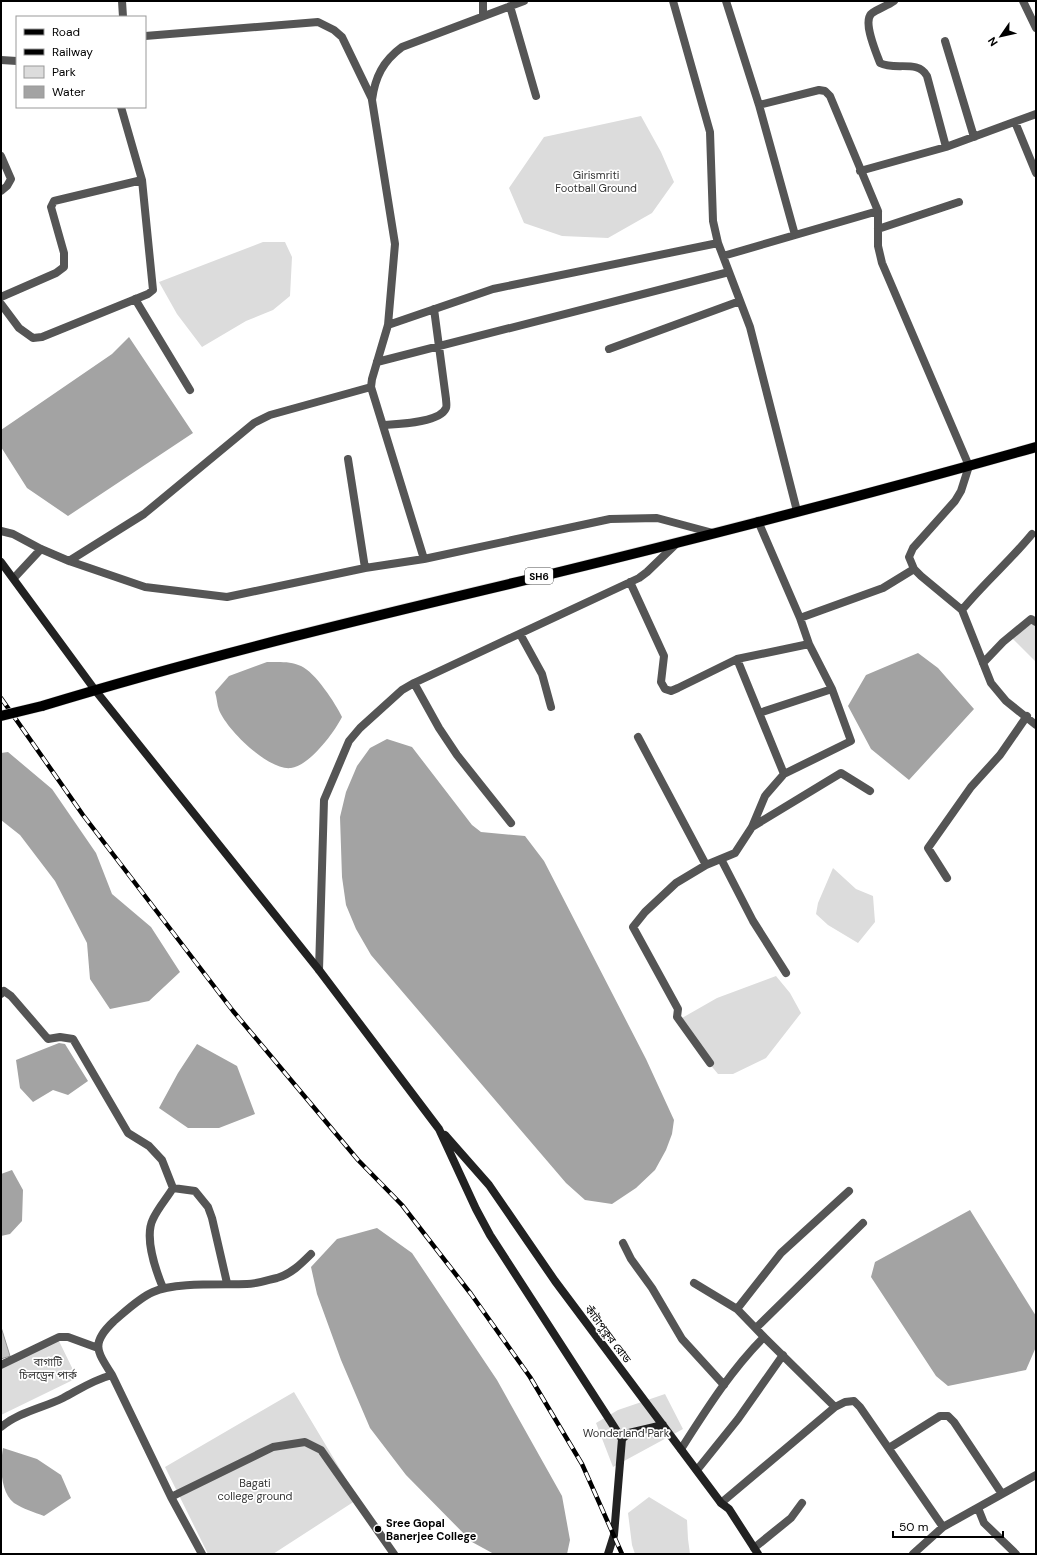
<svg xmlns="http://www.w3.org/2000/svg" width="1037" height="1555" font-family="'DM Sans','Noto Sans Bengali',sans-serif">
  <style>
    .green { fill: #dcdcdc }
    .water { fill: #a3a3a3 }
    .building { fill: #c4c4c4; stroke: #999 }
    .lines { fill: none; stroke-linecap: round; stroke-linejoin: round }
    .primary-casing { stroke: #dbdbdb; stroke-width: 11 }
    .street { stroke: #555; stroke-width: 8 }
    .secondary { stroke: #222; stroke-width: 8 }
    .primary { stroke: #000; stroke-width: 10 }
    .rail-casing { stroke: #000; stroke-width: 4.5 }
    .rail { stroke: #fff; stroke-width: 3; stroke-dasharray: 9; stroke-linecap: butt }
    .primary-bridge-casing { stroke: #dbdbdb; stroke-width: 11; stroke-linecap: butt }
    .primary-bridge { stroke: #000; stroke-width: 10 }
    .poi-dot { fill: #000; stroke: #fff; stroke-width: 1.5 }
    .labels { text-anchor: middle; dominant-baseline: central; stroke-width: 3.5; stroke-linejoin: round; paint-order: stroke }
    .shield { fill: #fff; stroke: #4c4c4c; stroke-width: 1 }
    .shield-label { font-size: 10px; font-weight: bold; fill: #000 }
    .park-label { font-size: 11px; fill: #333; stroke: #fff }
    .street-label { font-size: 11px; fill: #000; stroke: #fff }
    .poi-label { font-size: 11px; font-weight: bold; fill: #000; stroke: #fff; text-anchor: start }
  </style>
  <rect width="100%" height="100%" fill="#fff"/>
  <path class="green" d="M641 116 661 152 674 182 652 213 608 238 562 236 524 223 509 188 544 137Z
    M263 242H285L292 257 290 296 273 310 246 321 202 347 177 314 159 282Z
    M1031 620 1036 623V662L1011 637Z
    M833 868 856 889 873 896 875 922 858 943 828 925 816 914 818 903Z
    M776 976 790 993 801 1013 766 1058 733 1074H718L688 1038 682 1018 717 998Z
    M58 1339 77 1378 1 1415V1367Z
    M294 1392 358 1499 273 1554H208L165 1467Z
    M665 1394 683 1429 613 1467 596 1423 618 1410Z
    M649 1497 687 1520 688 1539 690 1554H635L632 1545 628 1513Z"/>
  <path class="water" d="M129 337 193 433 68 516 27 488 1 447V430L112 354Z
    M918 653 938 668 974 709 909 780 871 749 848 706 866 675Z
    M267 662C279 662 291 661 301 666 315 672 336 704 342 717 334 733 309 766 291 768 269 771 227 730 219 710 217 705 217 698 215 692L229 676Z
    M387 739 412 747 472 825 481 832 525 836 544 861 646 1059 674 1120 672 1134 666 1150 655 1170 636 1188 612 1204 585 1200 566 1183 371 955 356 929 346 905 342 877 340 817 346 792 357 766 370 748Z
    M8 752 52 789 96 853 112 894 151 927 180 972 149 1001 110 1009 90 979 87 943 55 881 20 835 1 820V753Z
    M59 1043 65 1044 88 1081 68 1095 53 1090 33 1102 20 1088 16 1060Z
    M197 1044 237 1066 255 1114 219 1128H188L159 1108 178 1073Z
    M12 1170 23 1190 22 1221 10 1234 1 1236V1174Z
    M970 1210 1036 1316V1347L1026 1370 948 1386 936 1376 871 1277 875 1262Z
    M377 1228 412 1253 497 1380 562 1496 570 1540 567 1554H494L472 1542 406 1475 370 1428 341 1360 317 1294 311 1267 337 1239Z
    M3 1448 37 1459 61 1475 71 1498 44 1516C34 1512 23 1509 14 1503 0 1492 0 1465 3 1448Z"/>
  <path class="building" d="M1 1327 10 1356 1 1359Z"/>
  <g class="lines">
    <g class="primary-casing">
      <path id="primary" d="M42 706C209 655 378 615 547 575 711 535 874 493 1036 447"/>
    </g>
    <path class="street" d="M122 1 123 17
      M673 1 710 132 713 221 718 243 750 327 797 511
      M726 1 759 105 795 235
      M894 1C887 6 877 9 871 14 863 23 876 52 880 63 895 71 918 59 927 76L946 147
      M1023 1 1036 28
      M510 6 536 96
      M483 16V1
      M145 36 318 22 334 30 342 37 372 99
      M945 41 974 137
      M1 60 17 61
      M759 105 819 90 825 91 830 96 878 211V246L882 263 969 466 961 491 955 501 913 548 909 557 914 569 921 576 962 610 991 683 1006 701 1036 725
      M1015 122 1036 173
      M1 156 11 179 7 186 1 191
      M860 171 946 147 1036 114
      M878 229 959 202
      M723 256 878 211
      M1 297 56 273 64 267V253L51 207 54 201 142 180
      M135 299 190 390
      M1 304 19 328 33 338 42 337 148 294 153 290 142 180 121 107
      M388 325 493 289 718 243
      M609 349 740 301
      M377 362 729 272
      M383 425C397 424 440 423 446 408 447 406 446 401 446 399L434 309
      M348 459 365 568
      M1 531 13 534 41 549 69 561 145 587 227 597 365 568 424 559 610 519 657 518 713 533
      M424 559 371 387 372 379 388 325 395 244 372 100C375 77 383 61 402 47L524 1
      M69 561 144 514 254 423 270 415 371 387
      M14 578 41 549
      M630 582 664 656 661 682 665 689 671 691 678 688 737 659 809 644
      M962 610C984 583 1010 561 1032 534
      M800 618 883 588 914 569
      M520 634 542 674 551 707
      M737 659 784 774
      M983 663 1003 642 1031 619 1036 622
      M414 683 439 728 457 755 511 823
      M759 713 832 689
      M638 737 706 865
      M752 827 841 773 870 791
      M721 859 753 921 786 973
      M947 878 928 848 971 787 1000 755 1027 716
      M319 970 324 800 349 741 360 728 402 690 414 683 639 578 647 572 677 543
      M1 994 4 991 11 996 48 1039 60 1037 73 1039 128 1133 149 1146 162 1160 173 1188C167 1198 158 1208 153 1219 144 1237 156 1271 163 1288
      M710 1063 677 1017 678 1009 633 927 645 912 676 883 706 865 735 853 752 827 765 796 784 774 851 741 832 689 809 644 800 618 758 521
      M173 1188 195 1191 208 1207 212 1218 227 1283
      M623 1243 631 1259 652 1288 682 1339 724 1385
      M694 1283 737 1309
      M756 1328 863 1223
      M764 1337 835 1407
      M1 1365 59 1337H68L98 1348
      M1 1427C19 1412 43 1408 63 1398 80 1389 93 1380 112 1375
      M889 1448 940 1416H948L954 1422 1002 1494
      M681 1449C706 1410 731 1370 764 1337L737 1309 781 1253 849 1191
      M697 1470 738 1419 783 1355
      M171 1497 273 1447 305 1442 321 1450 394 1554
      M721 1503 835 1407 845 1402 854 1401 860 1407 943 1527
      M978 1508 984 1523 1016 1554
      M754 1548 791 1518 802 1503
      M202 1554 171 1497 112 1375C96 1350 91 1343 114 1321 126 1311 139 1298 153 1292 175 1282 222 1285 247 1284 256 1284 268 1280 277 1278 291 1274 301 1264 311 1254
      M913 1554 943 1527 1036 1475"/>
    <path class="secondary" d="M1 562 95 690 319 970 439 1129 476 1209 490 1235 622 1439 614 1535 608 1554
      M445 1135 489 1185 555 1281 721 1503 729 1509 758 1554
      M622 1439 629 1433 663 1425"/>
    <use href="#primary" class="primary"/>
    <g class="rail-casing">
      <path id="rail" d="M1 698 83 815 233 1011 358 1160 402 1205 471 1294 530 1377 582 1464 622 1554"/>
    </g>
    <use href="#rail" class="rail"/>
    <g class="primary-bridge-casing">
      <path id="primary-bridge" d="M1 716 42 706"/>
    </g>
    <use href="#primary-bridge" class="primary-bridge"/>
  </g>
  <circle class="poi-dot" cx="378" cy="1529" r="4"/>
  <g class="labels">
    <rect class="shield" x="525" y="568" width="28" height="16" rx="3"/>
    <g class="shield-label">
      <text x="539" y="576">SH6</text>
    </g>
    <g class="park-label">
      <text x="596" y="175">Girismriti<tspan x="596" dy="13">Football Ground</tspan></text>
      <text x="48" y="1362">বাগাটি<tspan x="48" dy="13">চিলড্রেন পার্ক</tspan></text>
      <text x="626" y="1433">Wonderland Park</text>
      <text x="255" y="1483">Bagati<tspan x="255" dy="13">college ground</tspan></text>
    </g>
    <g class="street-label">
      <text transform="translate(608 1334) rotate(53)">কাঁটাপুকুর রোড</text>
    </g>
    <g class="poi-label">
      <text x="386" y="1523">Sree Gopal<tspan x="386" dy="13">Banerjee College</tspan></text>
    </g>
  </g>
  <rect width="1037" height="1555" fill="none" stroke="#000000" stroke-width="4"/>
  <rect x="16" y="16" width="130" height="92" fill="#ffffff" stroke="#999999"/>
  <rect x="24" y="29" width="20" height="6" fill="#000000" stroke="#999999"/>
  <text x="52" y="36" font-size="12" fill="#000000">Road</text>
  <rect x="24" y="49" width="20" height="6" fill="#000000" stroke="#999999"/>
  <text x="52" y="56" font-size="12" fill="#000000">Railway</text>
  <rect x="24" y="66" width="20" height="12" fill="#dcdcdc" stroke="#999999"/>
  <text x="52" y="76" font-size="12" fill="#000000">Park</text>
  <rect x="24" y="86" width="20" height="12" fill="#a3a3a3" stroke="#999999"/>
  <text x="52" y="96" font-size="12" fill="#000000">Water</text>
  <g transform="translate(1001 36) rotate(236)" stroke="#ffffff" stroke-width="3" paint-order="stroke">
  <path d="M0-3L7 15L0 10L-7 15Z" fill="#000000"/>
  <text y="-6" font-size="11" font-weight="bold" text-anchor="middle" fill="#000000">N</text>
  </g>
  <path d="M893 1531v6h110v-6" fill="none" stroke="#000000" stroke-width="2"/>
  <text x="899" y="1531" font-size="12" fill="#000000" stroke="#ffffff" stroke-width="3" paint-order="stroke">50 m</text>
</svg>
